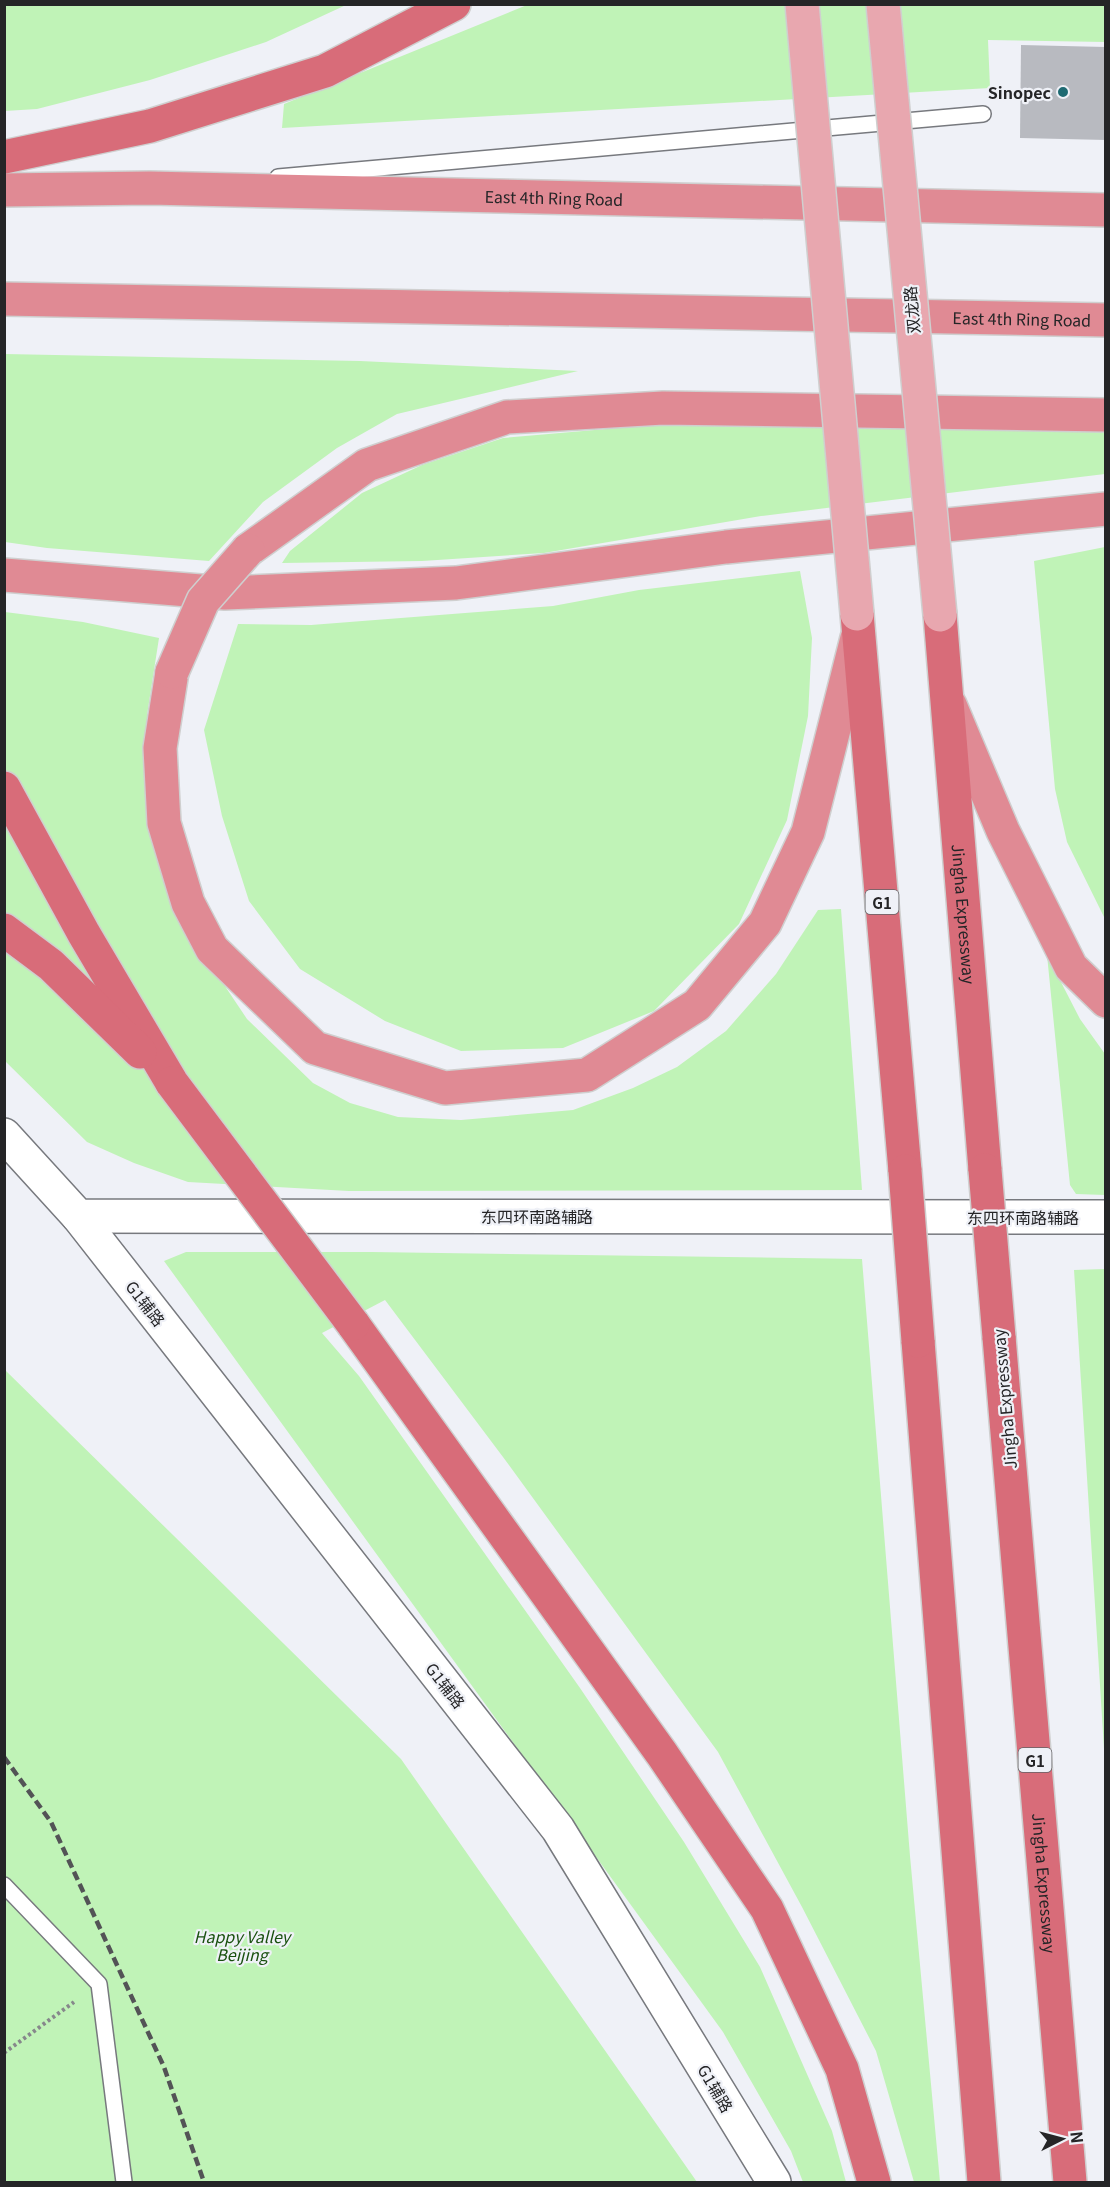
<svg xmlns="http://www.w3.org/2000/svg" width="1110" height="2187" font-family="Georgia,'Noto Sans SC',serif">
  <style>
    .green { fill: #c0f3b7 }
    .building { fill: #b8bac0 }
    .lines { fill: none; stroke-linecap: round; stroke-linejoin: round }
    .service-casing { stroke: #77797e; stroke-width: 18 }
    .tertiary-casing { stroke: #77797e; stroke-width: 36 }
    .secondary-casing { stroke: #77797e; stroke-width: 36 }
    .trunk-casing { stroke: #cfcfcf; stroke-width: 36 }
    .motorway-casing { stroke: #cfcfcf; stroke-width: 36 }
    .path { stroke: #86878b; stroke-width: 4; stroke-dasharray: 3 3; stroke-linecap: butt }
    .service { stroke: #fff; stroke-width: 15 }
    .tertiary { stroke: #fff; stroke-width: 33 }
    .secondary { stroke: #fff; stroke-width: 33 }
    .trunk { stroke: #e08a94; stroke-width: 33 }
    .motorway { stroke: #d86c79; stroke-width: 33 }
    .rail { stroke: #535356; stroke-width: 4.5; stroke-dasharray: 9 4.5; stroke-linecap: butt }
    .primary-bridge-casing { stroke: #cfcfcf; stroke-width: 36; stroke-linecap: butt }
    .trunk-bridge-casing { stroke: #cfcfcf; stroke-width: 36; stroke-linecap: butt }
    .motorway-bridge-casing { stroke: #cfcfcf; stroke-width: 36; stroke-linecap: butt }
    .primary-bridge { stroke: #e8a7af; stroke-width: 33 }
    .trunk-bridge { stroke: #e08a94; stroke-width: 33 }
    .motorway-bridge { stroke: #d86c79; stroke-width: 33 }
    .poi-dot { fill: #1e6a72; stroke: #eff1f7; stroke-width: 2 }
    .labels { text-anchor: middle; dominant-baseline: central; stroke-width: 4.5; stroke-linejoin: round; paint-order: stroke }
    .shield { fill: #eff1f7; stroke: #626265; stroke-width: 1.5 }
    .shield-label { font-size: 15px; font-weight: bold; fill: #252527 }
    .poi-label { font-size: 16px; font-weight: bold; fill: #252527; stroke: #eff1f7; text-anchor: end }
    .street-label { font-size: 16px; fill: #252527; stroke: #eff1f7 }
    .park-label { font-size: 16px; font-style: italic; fill: #19510f; stroke: #eff1f7 }
  </style>
  <rect width="100%" height="100%" fill="#eff1f7"/>
  <path class="green" d="M4 5 5 4 346 5 266 42 150 80 37 109 5 111Z
    M527 5H1105V42L988 40 990 88 282 128 284 104Z
    M5 354 360 361 578 371 397 414 337 448 263 502 209 561 47 548 5 542Z
    M1026 423 1105 425V474L761 516 544 553 422 561 282 563 290 551 362 493 422 465 503 438 641 426Z
    M1105 547H1106L1105 919 1067 842 1055 789 1034 561Z
    M800 571 812 638 808 716 787 820 739 924 654 1011 563 1048 461 1051 385 1021 300 969 249 901 222 816 204 730 238 624 311 625 553 606 639 590Z
    M5 612 83 622 159 638 147 715 148 816 184 925 247 1019 313 1083 350 1103 398 1117 461 1120 573 1110 633 1088 677 1067 726 1031 776 974 818 910 841 909 862 1190 349 1191 188 1182 134 1163 87 1142 5 1061Z
    M1047 955 1080 1019 1105 1054V1195L1076 1194 1070 1185Z
    M186 1252H372L862 1259 910 1856 940 2182H914L876 2051 802 1907 718 1752 503 1457 385 1300 322 1333 359 1376 580 1688 684 1842 760 1967 832 2131 846 2182H803L791 2151 723 2032 164 1261Z
    M1105 1269H1106L1105 1765 1074 1270Z
    M4 1369 401 1759 697 2182H5Z"/>
  <path class="building" d="M1021 45 1106 47V140L1020 138Z"/>
  <g class="lines">
    <g class="service-casing">
      <path id="service" d="M278 177 983 114
        M4 1885 99 1984 124 2182"/>
    </g>
    <g class="tertiary-casing">
      <path id="tertiary" d="M78 1216 558 1829 774 2182"/>
    </g>
    <g class="secondary-casing">
      <path id="secondary" d="M4 1135 78 1216 1106 1217"/>
    </g>
    <g class="trunk-casing">
      <g id="trunk">
        <path id="s1" d="M4 190 150 188 1106 210"/>
        <path id="s2" d="M4 299 1106 320"/>
        <path d="M248 550 367 465 507 417 663 408 1106 415"/>
        <path d="M4 575 225 593 456 583 726 547 1106 509"/>
        <path d="M172 672 160 748 164 823 188 903 212 949 315 1048 445 1088 587 1075 697 1005 765 923 808 832 857 638"/>
        <path d="M950 705 1003 831 1071 967 1106 1001"/>
      </g>
    </g>
    <g class="motorway-casing">
      <g id="motorway">
        <path d="M4 157 150 126 325 71 454 4"/>
        <path d="M857 614 905 1171"/>
        <path id="s3" d="M940 615 985 1170"/>
        <path d="M4 788 84 934 172 1083"/>
        <path d="M4 930 51 965 140 1052"/>
        <path d="M353 1324 662 1754 767 1909 842 2069 874 2182"/>
        <path id="s4" d="M999 1337 1070 2182"/>
        <path d="M918 1341 984 2182"/>
      </g>
    </g>
    <path class="path" d="M4 2053 74 2002"/>
    <use href="#service" class="service"/>
    <use href="#tertiary" class="tertiary"/>
    <use href="#secondary" class="secondary"/>
    <use href="#trunk" class="trunk"/>
    <use href="#motorway" class="motorway"/>
    <path class="rail" d="M4 1757 51 1822 164 2067 204 2182"/>
    <g class="primary-bridge-casing">
      <path id="primary-bridge" d="M802 4 857 614
        M883 4 940 615"/>
    </g>
    <g class="trunk-bridge-casing">
      <path id="trunk-bridge" d="M172 672 203 601 248 550"/>
    </g>
    <g class="motorway-bridge-casing">
      <path id="motorway-bridge" d="M172 1083 353 1324
        M985 1170 999 1337
        M905 1171 918 1341"/>
    </g>
    <use href="#primary-bridge" class="primary-bridge"/>
    <use href="#trunk-bridge" class="trunk-bridge"/>
    <use href="#motorway-bridge" class="motorway-bridge"/>
  </g>
  <circle class="poi-dot" cx="1063" cy="92" r="6"/>
  <g class="labels">
    <g class="shield">
      <rect x="865.5" y="890" width="33" height="24" rx="4.5"/>
      <rect x="1018.5" y="1748" width="33" height="24" rx="4.5"/>
    </g>
    <g class="shield-label">
      <text x="882" y="902">G1</text>
      <text x="1035" y="1760">G1</text>
    </g>
    <g class="poi-label">
      <text x="1051" y="92">Sinopec</text>
    </g>
    <g class="street-label">
      <text stroke="none"><textPath href="#s1" startOffset="550">East 4th Ring Road</textPath></text>
      <text transform="translate(911 310) rotate(-95)">双龙路</text>
      <text stroke="none"><textPath href="#s2" startOffset="1018">East 4th Ring Road</textPath></text>
      <text stroke="none"><textPath href="#s3" startOffset="300">Jingha Expressway</textPath></text>
      <text x="537" y="1216">东四环南路辅路</text>
      <text x="1023" y="1217">东四环南路辅路</text>
      <text transform="translate(146 1303) rotate(52)">G1辅路</text>
      <text transform="translate(1004 1399) rotate(-95)">Jingha Expressway</text>
      <text transform="translate(446 1685) rotate(52)">G1辅路</text>
      <text stroke="none"><textPath href="#s4" startOffset="548">Jingha Expressway</textPath></text>
      <text transform="translate(716 2088) rotate(59)">G1辅路</text>
    </g>
    <g class="park-label">
      <text x="242" y="1936">Happy Valley<tspan x="242" dy="18">Beijing</tspan></text>
    </g>
  </g>
  <rect width="1110" height="2187" fill="none" stroke="#252527" stroke-width="12"/>
  <g transform="translate(1062 2139) rotate(84)" stroke="#eff1f7" stroke-width="4.5" paint-order="stroke">
  <path d="M0-4.5L10 22L0 15L-10 22Z" fill="#252527"/>
  <text y="-9" font-size="16" font-weight="bold" text-anchor="middle" fill="#252527">N</text>
  </g>
</svg>
